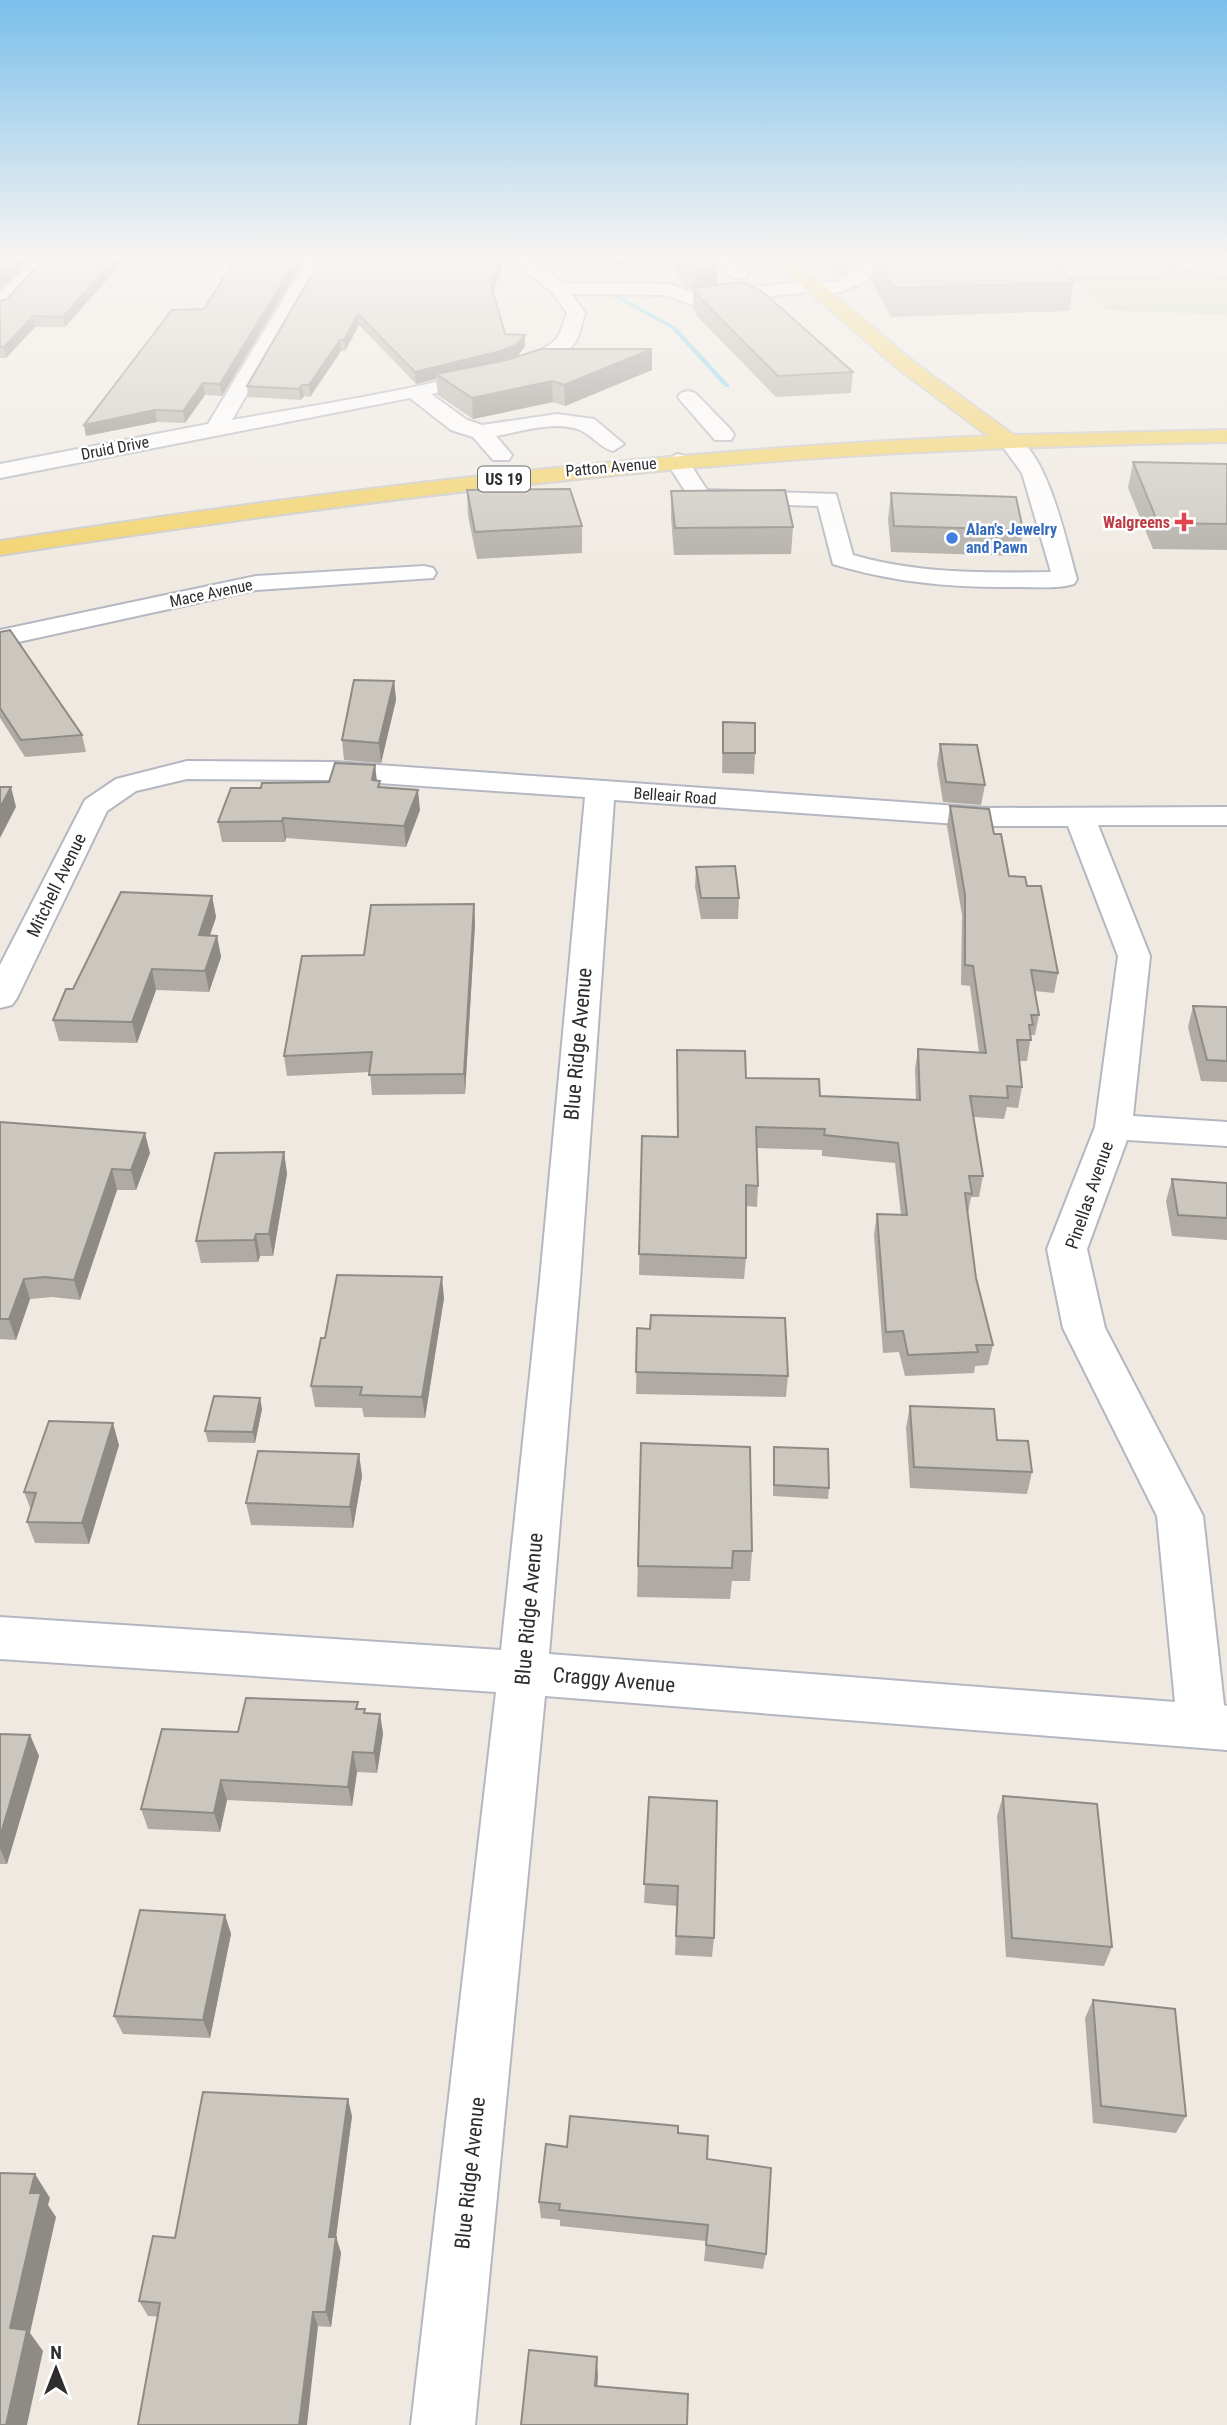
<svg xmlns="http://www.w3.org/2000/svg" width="1227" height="2425" font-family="'Roboto Condensed',sans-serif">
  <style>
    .cemetery { fill: #c8d9b8 }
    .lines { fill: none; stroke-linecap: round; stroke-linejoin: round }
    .stream { fill: #75cff0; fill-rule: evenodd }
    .minor-casing { stroke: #b4b7c1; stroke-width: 4 }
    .major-casing { stroke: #c9c9c9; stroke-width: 4 }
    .minor { fill: #fff; fill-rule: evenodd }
    .major { fill: #f2d163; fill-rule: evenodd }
    .wall { fill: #afaba4 }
    .shaded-wall { fill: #8e8b86 }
    .building { fill: #cbc7bf; stroke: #8e8b86; stroke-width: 2 }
    .health-dot { fill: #e0444e; stroke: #fff; stroke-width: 2.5 }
    .shop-dot { fill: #3f7fe0; stroke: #fff; stroke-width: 2.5 }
    .labels { text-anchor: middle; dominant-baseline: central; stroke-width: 5; stroke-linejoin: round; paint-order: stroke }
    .far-street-label { font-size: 16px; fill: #2e2e2e; stroke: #fff }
    .shield { fill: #fff; stroke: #6d6d6d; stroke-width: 2 }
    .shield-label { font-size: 16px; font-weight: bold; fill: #2e2e2e }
    .far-health-label { font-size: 16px; font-weight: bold; fill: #be3a42; stroke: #fff; text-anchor: end }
    .far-shop-label { font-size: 16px; font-weight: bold; fill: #366cbe; stroke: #fff; text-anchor: start }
    .street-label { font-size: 18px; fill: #2e2e2e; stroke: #fff }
    .near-street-label { font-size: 21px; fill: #2e2e2e; stroke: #fff }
  </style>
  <rect width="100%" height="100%" fill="#efe9e1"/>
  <path class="cemetery" d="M811 257H872L837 279Z
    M1156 257H1171L1175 265 1227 276V315L1106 310 1069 276 1164 274Z"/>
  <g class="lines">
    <path class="stream" d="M614 293 676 327 729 385V387H725L672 329 612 296Z"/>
    <g class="minor-casing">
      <path id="minor" d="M36 257H55L7 308 0 310V293Z
        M302 257H320L323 263 232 420C290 409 528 375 557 338 562 332 564 320 567 313L552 292 508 257H528L563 283 669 284 694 293 813 281C848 289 847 267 874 258 880 256 890 257 897 257 883 274 830 305 809 292L692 305 666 295 572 294 585 313C582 322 580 336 574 344 547 377 471 386 431 394L467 420 482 425 557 414 594 419 624 444 613 451C599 447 592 435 580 430 556 420 520 432 496 436L512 455 509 460H493L473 437 451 430 410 398 0 478V464L208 424 305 263Z
        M705 257H726L749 274 746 278H734Z
        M688 391 695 393 731 430 734 435 731 440H715L681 401 678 397 681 393Z
        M1011 436C1047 445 1067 546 1077 579L1074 584C1057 589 1038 587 1020 587 956 588 895 583 833 564L818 506 692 502 666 461 677 454 685 456 707 490 836 494 853 555C918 574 984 573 1051 572L1022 473 1000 443Z
        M424 566 433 568 436 573 433 578 256 590 0 646V630L256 576Z
        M187 761 335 762 986 808 1227 807V825H1098L1150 956 1133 1116 1227 1122V1146L1127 1140 1087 1249 1105 1328 1203 1516 1224 1705 1227 1706V1750L545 1696 475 2425H411L496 1692 0 1659V1617L501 1650 540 1280 585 797 335 780 187 779 136 791 107 811 17 998 12 1005 0 1008V965L85 800 116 779ZM614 800 986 826H1068L1118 956 1095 1127 1047 1249 1063 1328 1157 1516 1175 1702 549 1654 580 1280Z"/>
    </g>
    <g class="major-casing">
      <path id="major" d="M760 257H783L798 264 915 363 1014 435 1227 430V442C1072 445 918 450 763 462 507 482 253 516 0 555V541C328 490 656 450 988 436L901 371 786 272Z"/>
    </g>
    <use href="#minor" class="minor"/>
    <use href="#major" class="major"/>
  </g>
  <path class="wall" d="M46 257H127L65 327H35L6 358H0V301L7 299Z
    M206 257H301L302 263 222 396 205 395 185 423 157 422 86 436 84 425 204 309 236 259 206 258Z
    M321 257H465L467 260 501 261V272L493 292 505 334 525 346 517 357 652 370 565 406 553 402 473 419 438 395 436 379 416 384 359 325 345 351H341L310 397 304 396 301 400 248 397 247 386 322 258Z
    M599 257H644V260L616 265Z
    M672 257H702L717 285 853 372 851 393 776 397 696 315 693 308V290L683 286 672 263Z
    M873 257H1053L1074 283 1069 311 891 317 871 281Z
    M1133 462 1227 464V550L1153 549 1128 488Z
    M467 490 582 526V553L477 559 468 516Z
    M671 491 793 527 791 554 674 555 671 517Z
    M891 493 1023 530 1019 556 891 552 888 519Z
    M0 632 82 735 86 752 25 757 0 718Z
    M394 681 396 700 381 763 344 760 342 740Z
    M723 722 755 753 754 774 722 773Z
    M940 744 985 785 981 805 943 802 937 764Z
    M375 765 377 781 381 787 420 810 406 847 286 838 285 842H222L218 822 261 788 329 782Z
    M950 806 994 834 1009 876 1027 886 1058 973 1054 993 1035 991 1039 1015 1035 1035H1031L1027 1061H1019L1022 1087 1018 1108 1007 1107 1004 1119 974 1117 983 1176 979 1197H971L968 1214 976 1278 993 1345 988 1365 975 1366 974 1373 905 1376 899 1352 883 1353 874 1235 877 1214 901 1215 895 1163 822 1156V1150L757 1148 758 1186 757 1207 746 1206V1258L744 1279 639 1275 642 1136 677 1137V1050L746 1078 820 1096 916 1100 915 1069 918 1049 979 1052 970 986 961 985 962 915 947 826Z
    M696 867 739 898 738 919H701L695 887Z
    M212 896 216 917 210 935 217 936 221 957 209 992 156 990 137 1043 59 1041 53 1020 73 989Z
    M474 904 475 924 465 1094 372 1095 370 1072 287 1076 284 1056 364 955Z
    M1193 1006 1227 1007V1082L1201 1081 1188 1027Z
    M0 1122 150 1153 136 1190H117L80 1300 52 1297 30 1299 16 1340 0 1339Z
    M284 1152 287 1174 273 1256H260L258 1262 201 1263 196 1241Z
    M1172 1179 1227 1183V1240L1172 1236 1166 1201Z
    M444 1298 425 1418 364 1417 362 1408 315 1407 311 1386 325 1338Z
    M637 1328 788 1376 786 1397 636 1394Z
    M910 1406 1032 1472 1027 1494 910 1488 906 1428Z
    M262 1409 255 1443 208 1442 205 1431Z
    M641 1443 752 1551 750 1581H732L730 1599 637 1597Z
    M119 1445 89 1544 35 1543 27 1522 31 1510 24 1492Z
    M774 1447 829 1488 828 1499 773 1496Z
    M359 1454 362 1476 353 1528 251 1525 246 1503Z
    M359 1709 365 1713 380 1714 383 1734 377 1773 357 1772 352 1806 227 1800 220 1832 148 1829 141 1809 238 1732Z
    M0 1734 30 1735 39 1756 7 1864H0Z
    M1003 1796 1112 1947 1104 1966 1006 1957 997 1816Z
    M649 1797 714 1938 712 1957 675 1955 677 1906 644 1903Z
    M225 1915 231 1934 210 2038 123 2034 114 2016Z
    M1093 2000 1186 2116 1176 2133 1093 2123 1085 2018Z
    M352 2116 336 2237 341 2253 331 2327 148 2316 139 2301 175 2238Z
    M678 2133 707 2159 766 2254 763 2269 704 2261 706 2241 560 2226V2220L541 2218 539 2202 567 2147Z"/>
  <path class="shaded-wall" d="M20 257H33L0 289V277Z
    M116 257H127L65 327 63 317Z
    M298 257H301L302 263 222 396 220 384Z
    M616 257H644V260L616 265Z
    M501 261V272L491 295V285Z
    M718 266 717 288 694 290 695 268Z
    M358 314 359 325 345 351 344 340Z
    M33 316 35 327 6 358 4 347Z
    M525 335V346L517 357 501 362 436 374V379L416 384 415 372Z
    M340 340 341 351 310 397 309 385Z
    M652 349V370L565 406 564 385Z
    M552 381 553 402 473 419 472 398Z
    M203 383 205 395 185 423 183 411Z
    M302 385 304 396 301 400 299 389Z
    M155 410 157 422 86 436 84 425Z
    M394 681 396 700 381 763 379 743Z
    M375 765 377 785 372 780Z
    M11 787 16 807 0 838V808Z
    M418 790 420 810 406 847 404 826Z
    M283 818 286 838 285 842 282 821Z
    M212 896 216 917 203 956 199 935Z
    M474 904 475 924 465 1094 464 1074Z
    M217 936 221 957 209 992 205 971Z
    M152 969 156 990 137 1043 132 1022Z
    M145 1133 150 1153 136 1190 131 1170Z
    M284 1152 287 1174 273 1256 269 1234Z
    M112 1169 117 1190 80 1300 74 1280Z
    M256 1234 260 1256 258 1262 254 1240Z
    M442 1277 444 1298 425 1418 422 1397Z
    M24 1279 30 1299 16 1340 9 1319Z
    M260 1398 262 1409 255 1443 253 1432Z
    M113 1423 119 1445 89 1544 82 1523Z
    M359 1454 362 1476 353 1528 350 1507Z
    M380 1714 383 1734 377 1773 374 1753Z
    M30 1735 39 1756 7 1864 0 1849V1837Z
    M353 1752 357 1772 352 1806 348 1787Z
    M221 1780 227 1800 220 1832 214 1813Z
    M225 1915 231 1934 210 2038 203 2020Z
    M348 2099 352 2116 336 2237 341 2253 331 2327 326 2312 329 2237Z
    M35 2174 50 2198 48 2205 56 2217 30 2333 43 2351 27 2425H6L10 2328 30 2193Z
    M313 2312 318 2326 307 2425H299Z
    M597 2357 598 2377 596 2405 595 2386Z"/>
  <path class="building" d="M0 257H20L0 277Z
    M46 257H116L63 317 33 316 4 347H0V301L7 299Z
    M237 257H298L220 384 203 383 183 411 155 410 84 425 172 310 204 309Z
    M322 257H465L467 260 501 261 491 285 505 334 525 335 516 345 501 351 415 372 358 314 344 340H340L309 385H302L299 389 247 386Z
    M680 257H702L718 266 695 268 683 264Z
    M876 257H1053L1074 283 894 288Z
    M743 282 764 293 853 372 778 376 697 295 693 288Z
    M541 349H652L564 385 552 381 472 398 436 374 507 360Z
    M1133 462 1227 464V524L1158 523Z
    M570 489 582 526 475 532 467 490Z
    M785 490 793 527 675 528 671 491Z
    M891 493 1016 497 1023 530 894 526Z
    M10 630 82 735 21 740 0 708V632Z
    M354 680 394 681 379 743 342 740Z
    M723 722 755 723V753H723Z
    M940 744 977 745 985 785 946 782Z
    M335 763 375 765 372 780 380 781 378 787 418 790 404 826 283 818 282 821 218 822 231 788H261L262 783 329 782Z
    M0 787H11L0 808Z
    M950 806 989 809 994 834H1001L1009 876 1025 877 1027 886H1041L1058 973 1031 970 1039 1015H1031L1033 1025H1029L1031 1040H1017L1022 1087 1007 1086 1008 1098 970 1096 983 1176H969L972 1194 965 1193 976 1278 993 1345H976L978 1352 908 1355 903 1331 886 1332 877 1214 907 1215 898 1143 824 1135 825 1129 756 1127 758 1186 746 1185V1258L639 1254 642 1136 678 1137 677 1050 745 1051 746 1078 819 1079 820 1096 920 1100 918 1049 986 1053 973 966 965 965V895Z
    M735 866 739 898H701L696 867Z
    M121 892 212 896 199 935 217 936 205 971 152 969 132 1022 53 1020 66 989H73Z
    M474 904 464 1074 369 1075 372 1052 284 1056 302 956 364 955 371 905Z
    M1193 1006 1227 1007V1061L1207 1060Z
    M0 1122 145 1133 131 1170 112 1169 74 1280 45 1277 24 1279 9 1319H0Z
    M284 1152 269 1234H256L254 1240 196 1241 215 1153Z
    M1172 1179 1227 1183V1218L1178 1215Z
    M337 1275 442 1277 422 1397 360 1395 362 1387 311 1386 321 1338H325Z
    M651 1315 785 1318 788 1376 636 1372 637 1328 650 1329Z
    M214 1396 260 1398 253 1432 205 1431Z
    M910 1406 994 1409 997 1440 1028 1441 1032 1472 914 1467Z
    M49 1421 113 1423 82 1523 27 1522 36 1493 24 1492Z
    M641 1443 750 1447 752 1551H733L732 1568 638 1566Z
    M774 1447 828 1449 829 1488 774 1485Z
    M258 1451 359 1454 350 1507 246 1503Z
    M246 1698 358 1702 356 1709H365L364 1713 380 1714 374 1753 353 1752 348 1787 221 1780 214 1813 141 1809 162 1729 238 1732Z
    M0 1734 30 1735 0 1837Z
    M1003 1796 1097 1804 1112 1947 1012 1938Z
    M649 1797 717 1801 714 1938 676 1936 678 1886 644 1884Z
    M140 1910 225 1915 203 2020 114 2016Z
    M1093 2000 1175 2009 1186 2116 1101 2106Z
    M203 2092 348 2099 329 2237H336L326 2312H313L299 2425H138L160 2303 139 2301 153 2236 175 2238Z
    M570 2116 678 2126V2133L708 2136 707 2159 771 2168 766 2254 706 2245 708 2225 559 2210 560 2204 539 2202 546 2144 567 2147Z
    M0 2173 35 2174 30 2193H41L10 2328 27 2330 6 2425H0Z
    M529 2350 597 2357 595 2386 688 2394 687 2425H521Z"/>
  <linearGradient id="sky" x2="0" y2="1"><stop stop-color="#7abfeb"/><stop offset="0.43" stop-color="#f8f5f2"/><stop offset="1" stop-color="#f8f5f2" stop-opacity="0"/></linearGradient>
  <rect width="1227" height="597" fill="url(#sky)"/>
  <path class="health-dot" d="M1180.5 511.5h7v7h7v7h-7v7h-7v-7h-7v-7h7z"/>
  <circle class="shop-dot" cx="952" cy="538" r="7"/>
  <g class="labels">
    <g class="far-street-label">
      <text transform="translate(115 448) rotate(-11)">Druid Drive</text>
      <text transform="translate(611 467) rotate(-5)">Patton Avenue</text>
      <text transform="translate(211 593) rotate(-12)">Mace Avenue</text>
      <text transform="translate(675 796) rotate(4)">Belleair Road</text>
    </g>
    <rect class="shield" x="478" y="466.5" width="52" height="25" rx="5"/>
    <g class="shield-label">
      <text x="504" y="479">US 19</text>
    </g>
    <g class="far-health-label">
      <text x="1170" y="522">Walgreens</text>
    </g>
    <g class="far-shop-label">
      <text x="966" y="529">Alan's Jewelry<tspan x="966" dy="18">and Pawn</tspan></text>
    </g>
    <g class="street-label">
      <text transform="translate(56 885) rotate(-64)">Mitchell Avenue</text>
      <text transform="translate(1089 1195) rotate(-71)">Pinellas Avenue</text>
    </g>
    <g class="near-street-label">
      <text transform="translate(578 1044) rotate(-85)">Blue Ridge Avenue</text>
      <text transform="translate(529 1609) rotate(-85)">Blue Ridge Avenue</text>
      <text transform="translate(614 1680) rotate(5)">Craggy Avenue</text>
      <text transform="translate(470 2173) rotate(-84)">Blue Ridge Avenue</text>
    </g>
  </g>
  <g transform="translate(56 2369)" stroke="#ffffff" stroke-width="5" paint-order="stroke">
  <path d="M0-5L12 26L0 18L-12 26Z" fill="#2e2e2e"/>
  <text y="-10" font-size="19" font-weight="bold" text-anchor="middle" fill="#2e2e2e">N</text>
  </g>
</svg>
